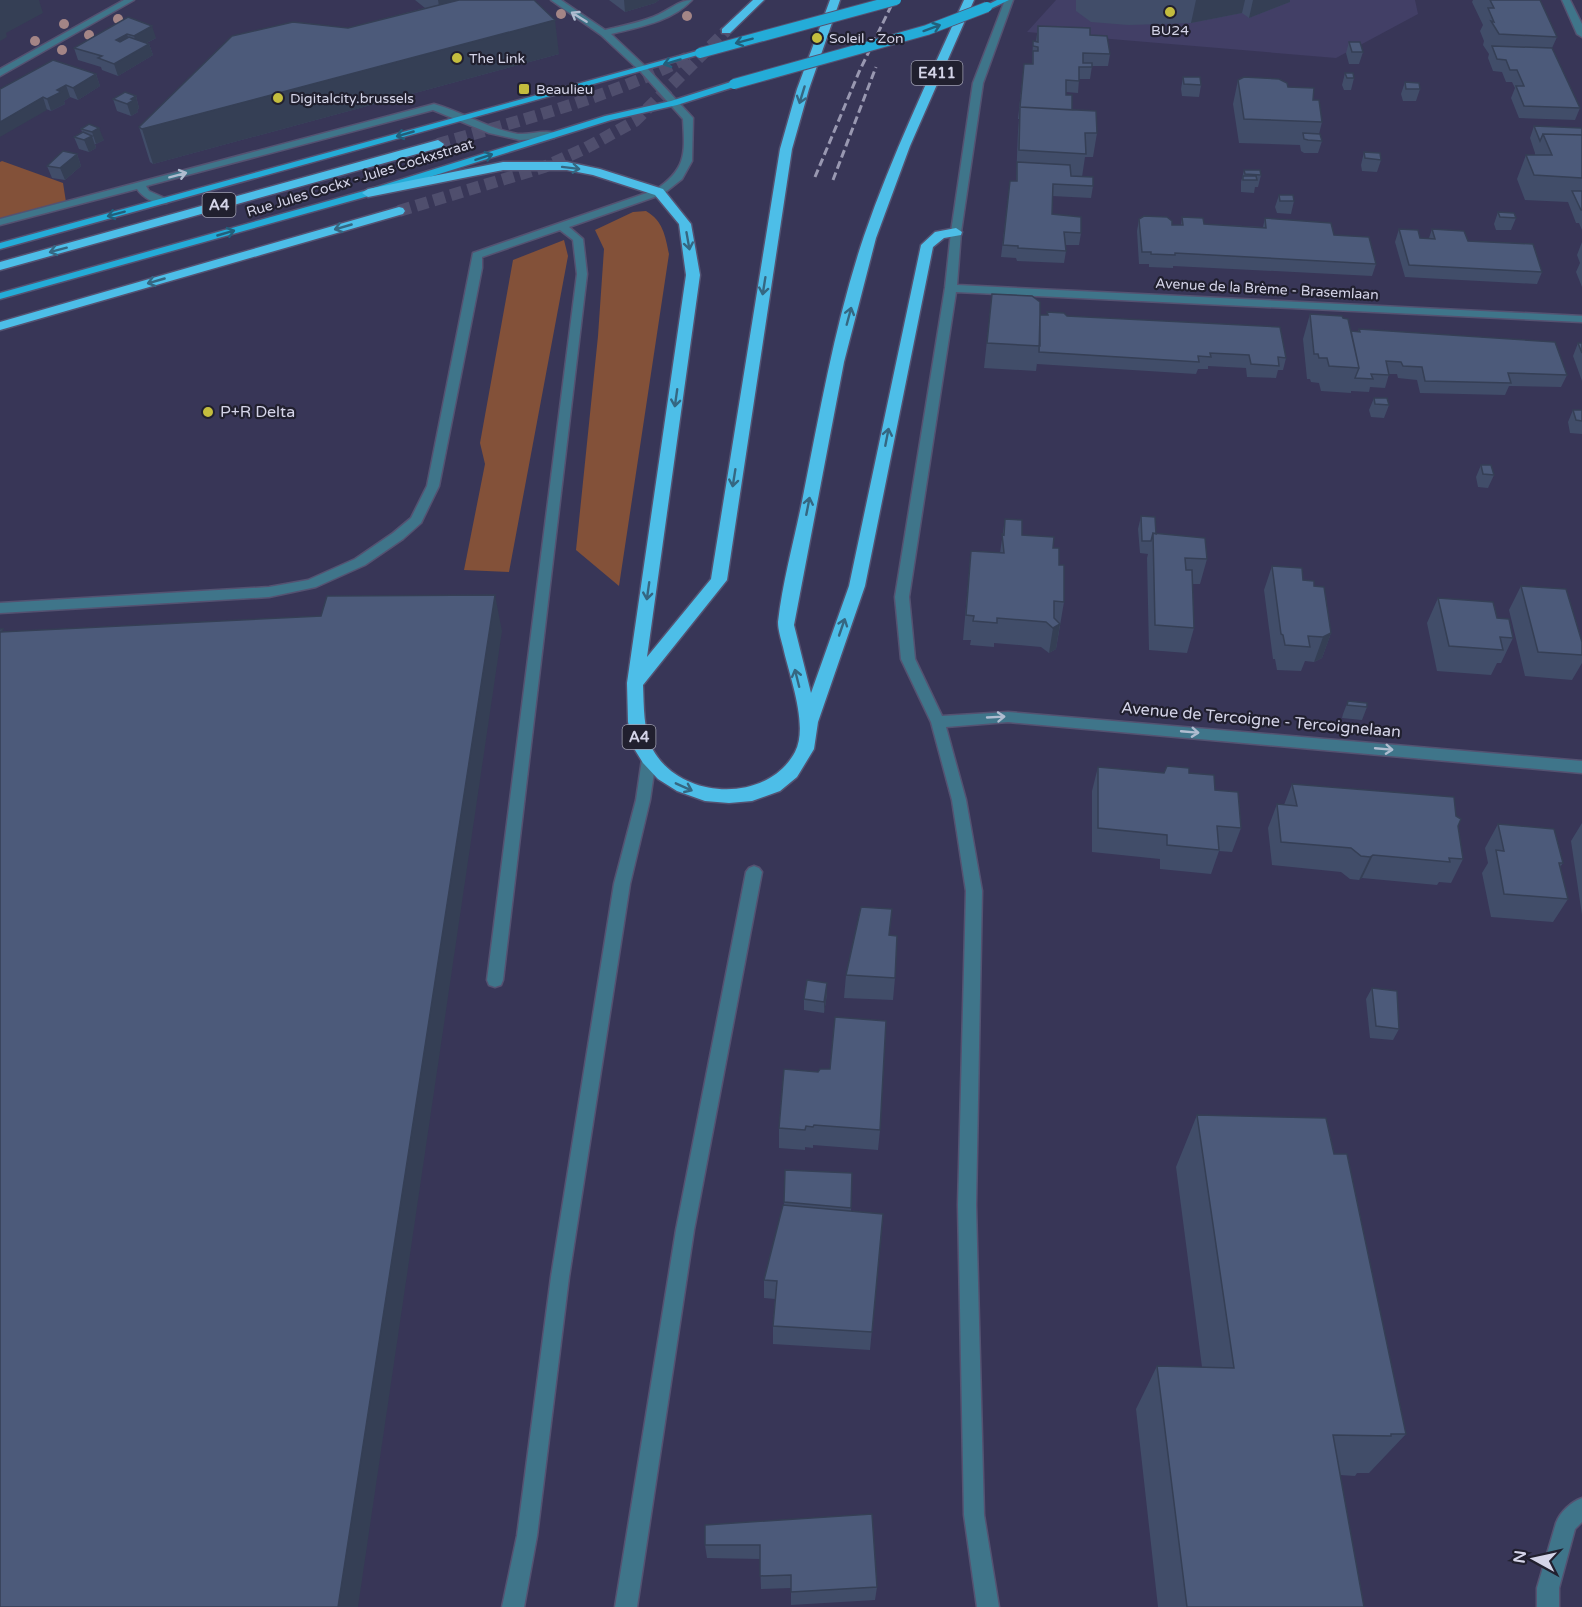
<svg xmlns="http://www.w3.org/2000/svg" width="1582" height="1607" font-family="'Varela Round',sans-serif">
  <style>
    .built { fill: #423f66 }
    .green { fill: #835139 }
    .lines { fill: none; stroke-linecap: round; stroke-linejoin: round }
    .highway-tunnel { stroke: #4f4e6d; stroke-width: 12; stroke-dasharray: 12 6; stroke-linecap: butt }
    .minor-casing { stroke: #545271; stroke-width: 3 }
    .major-casing { stroke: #545271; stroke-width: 3 }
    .highway-casing { stroke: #545271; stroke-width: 3 }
    .minor { fill: #3f758a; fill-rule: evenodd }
    .major { fill: #24acd8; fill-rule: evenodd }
    .highway { fill: #4dbee8; fill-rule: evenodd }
    .rail { stroke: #9998b1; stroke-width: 3; stroke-dasharray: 8 4; stroke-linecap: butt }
    .major-bridge-casing { stroke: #545271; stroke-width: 12; stroke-linecap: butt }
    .major-bridge { stroke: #24acd8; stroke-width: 10 }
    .tree { fill: #a48586 }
    .wall { fill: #414d69 }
    .shaded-wall { fill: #353f55 }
    .building { fill: #4c5a7a; stroke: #353f55; stroke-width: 1.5 }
    .oneway { stroke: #afbcd0 }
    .oneway2 { stroke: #225f7b }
    .oneway3 { stroke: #356782 }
    .poi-dot { fill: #c4bd3e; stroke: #21202f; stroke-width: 2 }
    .labels { text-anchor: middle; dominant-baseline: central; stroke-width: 4.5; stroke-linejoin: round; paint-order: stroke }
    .far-poi-label { font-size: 14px; fill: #d4d4e8; stroke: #21202f; text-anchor: start }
    .far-street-label { font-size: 14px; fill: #d4d4e8; stroke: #21202f }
    .shield { fill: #21202f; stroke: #9e9eb0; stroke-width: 1.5 }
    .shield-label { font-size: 15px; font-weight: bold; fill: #d4d4e8 }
    .poi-label { font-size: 16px; fill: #d4d4e8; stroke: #21202f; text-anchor: start }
    .street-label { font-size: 16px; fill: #d4d4e8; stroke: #21202f }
  </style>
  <rect width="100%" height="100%" fill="#383657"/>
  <path class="built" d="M1056 0H1415L1418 14 1336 58 1027 32Z"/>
  <path class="green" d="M2 161 63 183 66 202 0 219V162Z
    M646 211C663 221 665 235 669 254L619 586 576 550 598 336 604 249 595 230 633 212Z
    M564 240 568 256 509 572 464 570 485 464 480 443 513 260Z"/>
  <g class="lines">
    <path class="highway-tunnel" d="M438 144C525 119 612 97 692 55
      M399 211 544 167 586 148 635 121 726 31"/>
    <g class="minor-casing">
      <path id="minor" d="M124 0H134L0 76V69Z
        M551 0H561L605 30C621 26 638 23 653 17 667 12 678 0 692 0 671 22 639 27 611 34L647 68 693 118 692 161 682 179 663 194 569 227 583 239 587 274 503 980 501 985 495 987 489 985 487 980 577 274 573 240 560 230 482 257V268L439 486 421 523 403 539 365 565 316 587 269 597 0 613V603L269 587 308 580 355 559 393 533 411 518 427 486 473 253 655 190C687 169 685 153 683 119L641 72 601 35Z
        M1005 0H1013L983 83 961 232 957 285 1582 316V322L956 292 909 597 915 659 942 716 1008 712 1582 761V773L1008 722 946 727 966 800 982 891 976 1205 984 1515 999 1607H977L964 1515 958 1205 966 891 952 800 931 722 901 659 895 597 945 288 951 232 973 83Z
        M1562 0H1570L1582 24V37L1577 34Z
        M434 104C463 112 488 129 518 134 530 135 549 128 559 135L554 138 520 140 489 133 433 110 146 186 149 191 167 199V203C156 205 143 198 137 189L0 225V219Z
        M649 753 654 755 656 759 650 800 630 884 569 1277 537 1536 524 1607H502L517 1536 551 1277 614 884 636 800 642 759 644 755Z
        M754 866 759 868 762 872 694 1230 637 1607H615L676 1230 746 872 749 868Z
        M1582 1498V1522L1575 1529 1559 1588V1607H1537V1588L1556 1523C1560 1512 1571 1502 1582 1498Z"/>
    </g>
    <g class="major-casing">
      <path id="major" d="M997 0H1009L990 9 983 7Z
        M697 51 705 53 0 249V243Z
        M734 81 739 84 737 86 677 105 611 120 372 195 0 299V293L364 191 605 116 671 101Z"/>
    </g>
    <g class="highway-casing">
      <path id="highway" d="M753 0H764L730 33H722V29Z
        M830 0H840L809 89 792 149 727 580 643 685C644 706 643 730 653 750 681 800 767 804 795 752 809 726 789 675 783 647 781 639 778 630 778 622 783 578 796 534 804 491 821 406 836 319 864 236 892 155 929 78 964 0H974L910 146 876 238 844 362 794 625 811 693 849 586 921 245 935 232 956 228 962 232 961 235 944 238 933 247 865 586 818 722 814 749 797 777 780 791 752 801 729 803 705 801 677 791 658 779 643 763 635 750 628 722 627 683 686 275 679 224 655 195 593 175 567 170H503L368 197 362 193 368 189 503 162H567L600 169 663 189 691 224 700 275 647 657 711 579 780 149 797 89Z
        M438 140 444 144 442 147 0 270V262Z
        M399 207 403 208 405 211 403 214 0 330V322Z"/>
    </g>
    <use href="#minor" class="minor"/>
    <use href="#major" class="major"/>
    <use href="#highway" class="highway"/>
    <path class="rail" d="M815 177 859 72 894 0
      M833 180 876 67"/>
    <g class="major-bridge-casing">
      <path id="major-bridge" d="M700 53 896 0
        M734 84 927 30 987 7"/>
    </g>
    <use href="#major-bridge" class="major-bridge"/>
  </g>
  <g class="tree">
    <circle cx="561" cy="14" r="5"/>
    <circle cx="687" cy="16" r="5"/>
    <circle cx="118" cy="19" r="5"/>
    <circle cx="64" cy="24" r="5"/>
    <circle cx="89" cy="35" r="5"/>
    <circle cx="35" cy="41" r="5"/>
    <circle cx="62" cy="50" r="5"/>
  </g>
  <path class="wall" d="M415 0H534L559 54 153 164 150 162 139 127 348 28 425 8Z
    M609 0H659L655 3 625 12Z
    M1076 0H1290V2L1249 18 1242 13 1191 23 1128 25 1091 22 1076 11Z
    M1473 0H1540L1557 37 1552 48 1580 108 1575 120 1519 118 1511 98 1515 88 1512 82H1506L1502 72 1493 71 1488 58 1489 54 1483 45 1484 41 1480 31 1483 25 1472 2Z
    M128 17 156 38 147 43 149 44 153 55 118 76 102 70 101 67 78 60 74 48Z
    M1038 26 1090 35 1110 54 1108 66H1092L1090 79H1079L1078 93 1066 92V95L1072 110 1097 133 1093 157H1085L1082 177 1093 186 1091 198 1052 196V214L1081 233 1079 245H1065L1066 251 1064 263 1017 261 1016 258 1001 257 1010 181H1016L1018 131 1019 119H1018L1024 64H1032L1033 41 1036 42Z
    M1349 42 1363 52 1359 64H1349L1346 53Z
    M1345 73 1354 78 1351 90H1344L1342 85Z
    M96 74 100 86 78 100 70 97 64 101 65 104 51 111 0 89Z
    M1183 77 1201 85 1199 97 1182 96 1181 89Z
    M1238 80 1288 87 1313 100 1322 122 1319 134 1322 141 1318 153H1304L1301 151 1300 145 1239 143 1233 104Z
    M1405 82 1420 89 1416 101H1403L1401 94Z
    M136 96 139 108 137 110 138 112 131 116 117 111 113 99Z
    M89 124 104 140 96 144H95L96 148 89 152 79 149 74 137 82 132 81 129Z
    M1534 126 1582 128V230L1579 223H1576L1568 202 1525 200 1517 179 1526 155H1535V153L1530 138Z
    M1364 152 1381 160 1377 172 1362 171 1361 165Z
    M77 154 81 166 65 180 52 178 47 166Z
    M1244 170 1261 175 1258 187H1255L1254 193 1241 192V182Z
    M1279 195 1294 201 1291 214 1277 213 1275 207Z
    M1498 212 1516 218 1511 230H1496L1494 224Z
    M1182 217 1204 224 1263 227 1265 218 1334 235 1376 264 1372 276 1173 266V268L1149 267V264H1139L1137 231 1139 219 1172 225H1181Z
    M1399 229 1420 238H1429L1432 229 1468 241 1542 272 1537 284 1405 277 1395 242Z
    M1582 242V287L1576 272 1580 263 1577 255Z
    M992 294 1040 315H1047V312L1067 316 1286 358 1283 370H1278L1276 378 1247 377 1246 368 1208 366V369H1198L1196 374 1037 364V363L1036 371 984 368Z
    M1310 314 1343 318 1351 331 1358 332 1359 329 1567 375 1561 387 1509 386 1505 395 1420 393 1417 380 1398 378 1397 374H1389L1385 388 1370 387 1369 392 1351 391V393L1321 391 1319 383 1311 382 1310 379H1307L1303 339Z
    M1578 343H1582V381L1573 356Z
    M1374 398 1389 405 1384 418 1371 417 1369 410Z
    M1573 410H1582V434L1570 433 1568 422Z
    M1481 465 1494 475 1488 488 1478 487 1476 477Z
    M1141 516 1156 534 1207 559 1200 584H1192L1194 628 1187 653 1149 650 1147 558 1148 554 1140 553 1138 529Z
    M1005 519 1022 535 1053 548 1059 565 1064 602 1056 649 1049 653 1041 647 994 643V647L970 645 971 640H963L971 551 1000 553Z
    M1272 566 1314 586 1331 633 1322 658 1314 662 1305 661 1301 671 1277 670 1275 659H1273L1264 590Z
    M1521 586 1582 642V663L1572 680 1525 676 1509 610Z
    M1438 598 1497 618 1513 638 1501 663H1497L1491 675 1437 671 1427 623Z
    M1348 701 1367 707 1362 720 1342 718 1343 714Z
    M1098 767 1164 773H1189L1215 790 1241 828 1232 852 1219 851 1211 874 1160 869V859L1092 852V791Z
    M1292 784 1456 816 1463 859 1451 883 1439 882 1437 885 1362 878 1359 880 1350 879 1341 872 1272 865 1268 828 1277 804 1284 805Z
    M1582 823V915L1571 841Z
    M1498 824 1563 863 1560 867 1568 899 1553 922 1491 917 1482 873 1488 863 1485 848Z
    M889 935 895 978 893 1000 844 998 846 975Z
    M1372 988 1399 1029 1393 1040 1370 1038 1366 999Z
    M827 994 824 1013 804 1010V999Z
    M784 1069 880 1130 878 1150 813 1145V1148L805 1147V1150L779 1148V1128Z
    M1197 1115 1334 1154 1406 1434 1369 1473H1357L1355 1476 1340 1475 1364 1607H1158L1136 1409 1157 1366 1202 1367 1176 1167Z
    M785 1170 851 1208V1211L883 1214 870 1350 773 1344V1326L775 1299 764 1298V1280L784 1205Z
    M705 1525 877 1587 875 1600 791 1605V1588L761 1589 760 1559 707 1558 705 1545Z"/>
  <path class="shaded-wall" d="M0 0H39L43 13 6 33 7 37 0 41Z
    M438 0H506L442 23Z
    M624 0H659L655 3 625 12Z
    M1196 0H1245L1242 13 1191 23Z
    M1253 0H1290V2L1249 18Z
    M555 20 559 54 153 164 142 129Z
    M152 26 156 38 137 48 134 36Z
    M127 34 131 46 116 40Z
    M149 44 153 55 118 76 114 64Z
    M96 74 100 86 78 100 73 88Z
    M66 85 70 97 64 101 65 104 51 111 47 99 57 90Z
    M136 96 139 108 137 110 138 112 131 116 127 104 131 99Z
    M43 97 47 110 0 137V122Z
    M99 128 104 140 96 144 92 132Z
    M92 136 96 148 89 152 84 140Z
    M77 154 81 166 65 180 60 168Z
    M495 595 502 631 358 1607H338Z
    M1060 624 1056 649 1049 653 1053 628Z
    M1331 633 1322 658 1314 662 1323 637Z
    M1373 855 1362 878 1359 880 1370 857Z
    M827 983V994L824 1013V1002Z"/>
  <path class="building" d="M459 0H534L555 20 142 129 139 127 232 36 293 22 348 28Z
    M1490 0H1540L1557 37 1499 34 1491 21 1494 22 1488 8H1494Z
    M128 17 152 26 134 36 127 34 116 40 120 42 129 37 149 44 114 64 98 58 102 56 74 48Z
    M1038 26 1090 28V35L1107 36 1110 54 1083 53V63H1092V67H1079V81L1066 80V95H1072V110L1020 107 1024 64H1033V51H1038V47L1033 46V41L1038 42Z
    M1349 42H1360L1363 52H1352Z
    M1492 46 1552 48 1580 108 1524 106 1516 86H1524L1517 70H1510L1506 60 1497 59Z
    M53 60 96 74 73 88 66 85 57 90 61 92 47 99 43 97 0 122V89Z
    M1345 73H1353L1354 78H1347Z
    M1183 77H1200L1201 85 1184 84Z
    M1244 77 1279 79 1287 83 1288 87 1314 88 1313 100H1319L1322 122 1244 119 1238 80Z
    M1405 82 1419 83 1420 89H1406Z
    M125 92 136 96 131 99 134 100 127 104 113 99Z
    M1020 107 1096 111 1097 133H1085L1086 154 1019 150Z
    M89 124 99 128 92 132 81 129Z
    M1534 126 1582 128V135L1543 134 1540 141Z
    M83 132 92 136 84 140 74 137Z
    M1303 133 1320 134 1322 141 1308 140 1304 139Z
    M1543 134 1582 135V178L1534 175 1526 155H1552Z
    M63 151 77 154 60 168 47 166Z
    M1364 152 1380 153 1381 160 1365 158Z
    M1017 162 1070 165 1071 176 1093 177V186L1053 184 1052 214 1081 217V233L1064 232 1066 251 1018 248V246L1003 245 1010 181H1017Z
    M1244 170H1260L1261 175 1245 174Z
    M1243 176H1256L1257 180H1243Z
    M1572 191H1582V210H1581Z
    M1279 195H1293L1294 201H1280Z
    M1498 212 1514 213 1516 218 1500 217Z
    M1144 216 1167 217 1172 221V225H1183L1182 217 1203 218 1204 224 1266 228 1265 218 1331 223 1334 235 1369 237 1376 264 1175 253V255L1151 254V252H1142L1139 219Z
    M1399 229 1418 230 1420 238 1435 239 1432 229 1464 231 1468 241 1533 244 1542 272 1409 265Z
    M992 294 1032 296 1040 302V346L987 343Z
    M1047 312 1064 313 1067 316 1280 327 1286 358 1278 357 1279 366 1251 364 1249 355 1210 353 1211 357 1198 356 1199 362 1039 352 1040 315H1048Z
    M1310 314 1342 316 1343 318 1348 319 1359 368 1329 366 1327 358H1319L1318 354H1314Z
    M1359 329 1555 342 1567 375 1508 373 1511 383 1425 381 1422 367 1403 366 1401 362 1386 361 1389 375 1371 374 1373 379 1355 378 1359 368 1351 331 1360 332Z
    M1578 343H1582V353Z
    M1374 398H1387L1389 405 1375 404Z
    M1573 410H1582V421L1576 420Z
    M1481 465H1491L1494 475 1483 474Z
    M1141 516 1155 517 1156 534 1153 533 1151 541H1142Z
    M1005 519 1022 520V535L1054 537 1053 548H1059V565H1064V602L1054 601V618L1060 624 1053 628 1046 622 997 618V623L973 621 974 616 966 615 971 551 1004 553 1002 534 1004 535Z
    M1153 533 1205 538 1207 559 1185 558 1186 570H1192L1194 628 1155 625Z
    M1272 566 1302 568 1303 580 1314 581V586L1324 587 1331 633 1323 637 1308 636 1310 647 1285 645 1283 635 1281 634Z
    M1521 586 1566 589 1582 642V655L1538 652Z
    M495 595 338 1607H0V629H3L1 632 321 616 327 596Z
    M1438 598 1493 602 1497 618 1509 619 1513 638 1500 637 1503 650 1449 646Z
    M1348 701 1367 703V707L1347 705Z
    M1167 766 1189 768V773L1214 775 1215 790 1238 792 1241 828 1217 826 1219 850 1167 845V835L1098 828V767L1164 773Z
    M1292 784 1454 797 1456 816 1461 819 1458 826 1463 859 1449 858 1450 862 1373 855 1370 857 1361 856 1351 848 1281 842 1277 804 1297 806Z
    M1498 824 1554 829 1563 863H1559L1568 899 1504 894 1496 850 1504 851Z
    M861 907 892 909 889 935 897 936 895 978 846 975Z
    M807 980 827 983 824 1002 804 999Z
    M1372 988 1397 991 1399 1029 1376 1026Z
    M835 1017 886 1021 880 1130 814 1125 813 1127 806 1126 805 1130 779 1128 784 1069 818 1072 820 1069H830Z
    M1197 1115 1326 1118 1334 1154H1347L1406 1434H1391V1436L1333 1435 1364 1607H1187L1157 1366 1234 1368Z
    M785 1170 852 1173 851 1208 784 1202Z
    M783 1205 883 1214 872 1332 773 1326 777 1281 764 1280Z
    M872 1514 877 1587 791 1592V1575L760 1576V1545H705V1525Z"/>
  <defs><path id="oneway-shaft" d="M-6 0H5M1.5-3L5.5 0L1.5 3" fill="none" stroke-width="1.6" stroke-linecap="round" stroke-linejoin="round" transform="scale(1.5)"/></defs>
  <g class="oneway">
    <use href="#oneway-shaft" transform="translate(579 17) rotate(-148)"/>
    <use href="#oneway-shaft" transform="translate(178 175) rotate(-15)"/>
    <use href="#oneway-shaft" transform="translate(996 717) rotate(-3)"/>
    <use href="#oneway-shaft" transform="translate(1190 732) rotate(5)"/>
    <use href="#oneway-shaft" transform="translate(1384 749) rotate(5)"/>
  </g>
  <g class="oneway2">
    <use href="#oneway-shaft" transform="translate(932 28) rotate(-20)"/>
    <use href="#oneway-shaft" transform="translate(744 41) rotate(165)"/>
    <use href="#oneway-shaft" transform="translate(672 62) rotate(163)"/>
    <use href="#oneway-shaft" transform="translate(405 134) rotate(164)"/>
    <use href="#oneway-shaft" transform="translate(484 157) rotate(-18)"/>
    <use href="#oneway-shaft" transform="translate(116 214) rotate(165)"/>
    <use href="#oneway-shaft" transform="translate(226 233) rotate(-16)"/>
  </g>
  <g class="oneway3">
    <use href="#oneway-shaft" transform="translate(802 95) rotate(107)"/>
    <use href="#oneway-shaft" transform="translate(571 168) rotate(7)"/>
    <use href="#oneway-shaft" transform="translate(343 227) rotate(164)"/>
    <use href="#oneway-shaft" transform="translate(688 241) rotate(80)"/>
    <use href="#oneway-shaft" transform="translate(58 250) rotate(165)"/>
    <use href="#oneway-shaft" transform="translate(156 281) rotate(164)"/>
    <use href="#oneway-shaft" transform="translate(764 286) rotate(99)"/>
    <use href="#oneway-shaft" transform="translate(849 316) rotate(-75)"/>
    <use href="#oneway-shaft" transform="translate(676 398) rotate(98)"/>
    <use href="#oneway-shaft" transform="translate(887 437) rotate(-79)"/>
    <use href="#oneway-shaft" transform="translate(734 478) rotate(99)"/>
    <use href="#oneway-shaft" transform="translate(808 506) rotate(-79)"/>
    <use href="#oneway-shaft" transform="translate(648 591) rotate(98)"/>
    <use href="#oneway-shaft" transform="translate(842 627) rotate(-71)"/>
    <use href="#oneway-shaft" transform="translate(797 678) rotate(-104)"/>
    <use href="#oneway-shaft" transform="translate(684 787) rotate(24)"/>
  </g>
  <g class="poi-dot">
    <circle cx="1170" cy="12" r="6"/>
    <circle cx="817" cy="38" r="6"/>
    <circle cx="457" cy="58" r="6"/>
    <rect x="518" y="83" width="12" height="12" rx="3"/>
    <circle cx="278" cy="98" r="6"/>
    <circle cx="208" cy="412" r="6"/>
  </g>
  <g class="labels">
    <g class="far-poi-label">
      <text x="1170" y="30" text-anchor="middle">BU24</text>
      <text x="829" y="38">Soleil - Zon</text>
      <text x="469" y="58">The Link</text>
      <text x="536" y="89">Beaulieu</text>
      <text x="290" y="98">Digitalcity.brussels</text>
    </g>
    <g class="far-street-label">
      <text transform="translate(360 178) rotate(-17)">Rue Jules Cockx - Jules Cockxstraat</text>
      <text transform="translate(1267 289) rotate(3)">Avenue de la Brème - Brasemlaan</text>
    </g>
    <g class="shield">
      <rect x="911.5" y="61" width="51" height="24" rx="4.5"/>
      <rect x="202.5" y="193" width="33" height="24" rx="4.5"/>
      <rect x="622.5" y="725" width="33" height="24" rx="4.5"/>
    </g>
    <g class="shield-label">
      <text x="937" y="73">E411</text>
      <text x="219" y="205">A4</text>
      <text x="639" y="737">A4</text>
    </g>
    <g class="poi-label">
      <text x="220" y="412">P+R Delta</text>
    </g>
    <g class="street-label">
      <text transform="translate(1261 720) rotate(5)">Avenue de Tercoigne - Tercoignelaan</text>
    </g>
  </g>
  <g transform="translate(1534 1559) rotate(278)" stroke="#21202f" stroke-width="4.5" paint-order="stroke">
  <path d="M0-4.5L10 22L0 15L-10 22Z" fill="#d4d4e8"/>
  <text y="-9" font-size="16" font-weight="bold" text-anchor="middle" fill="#d4d4e8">N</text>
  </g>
</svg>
